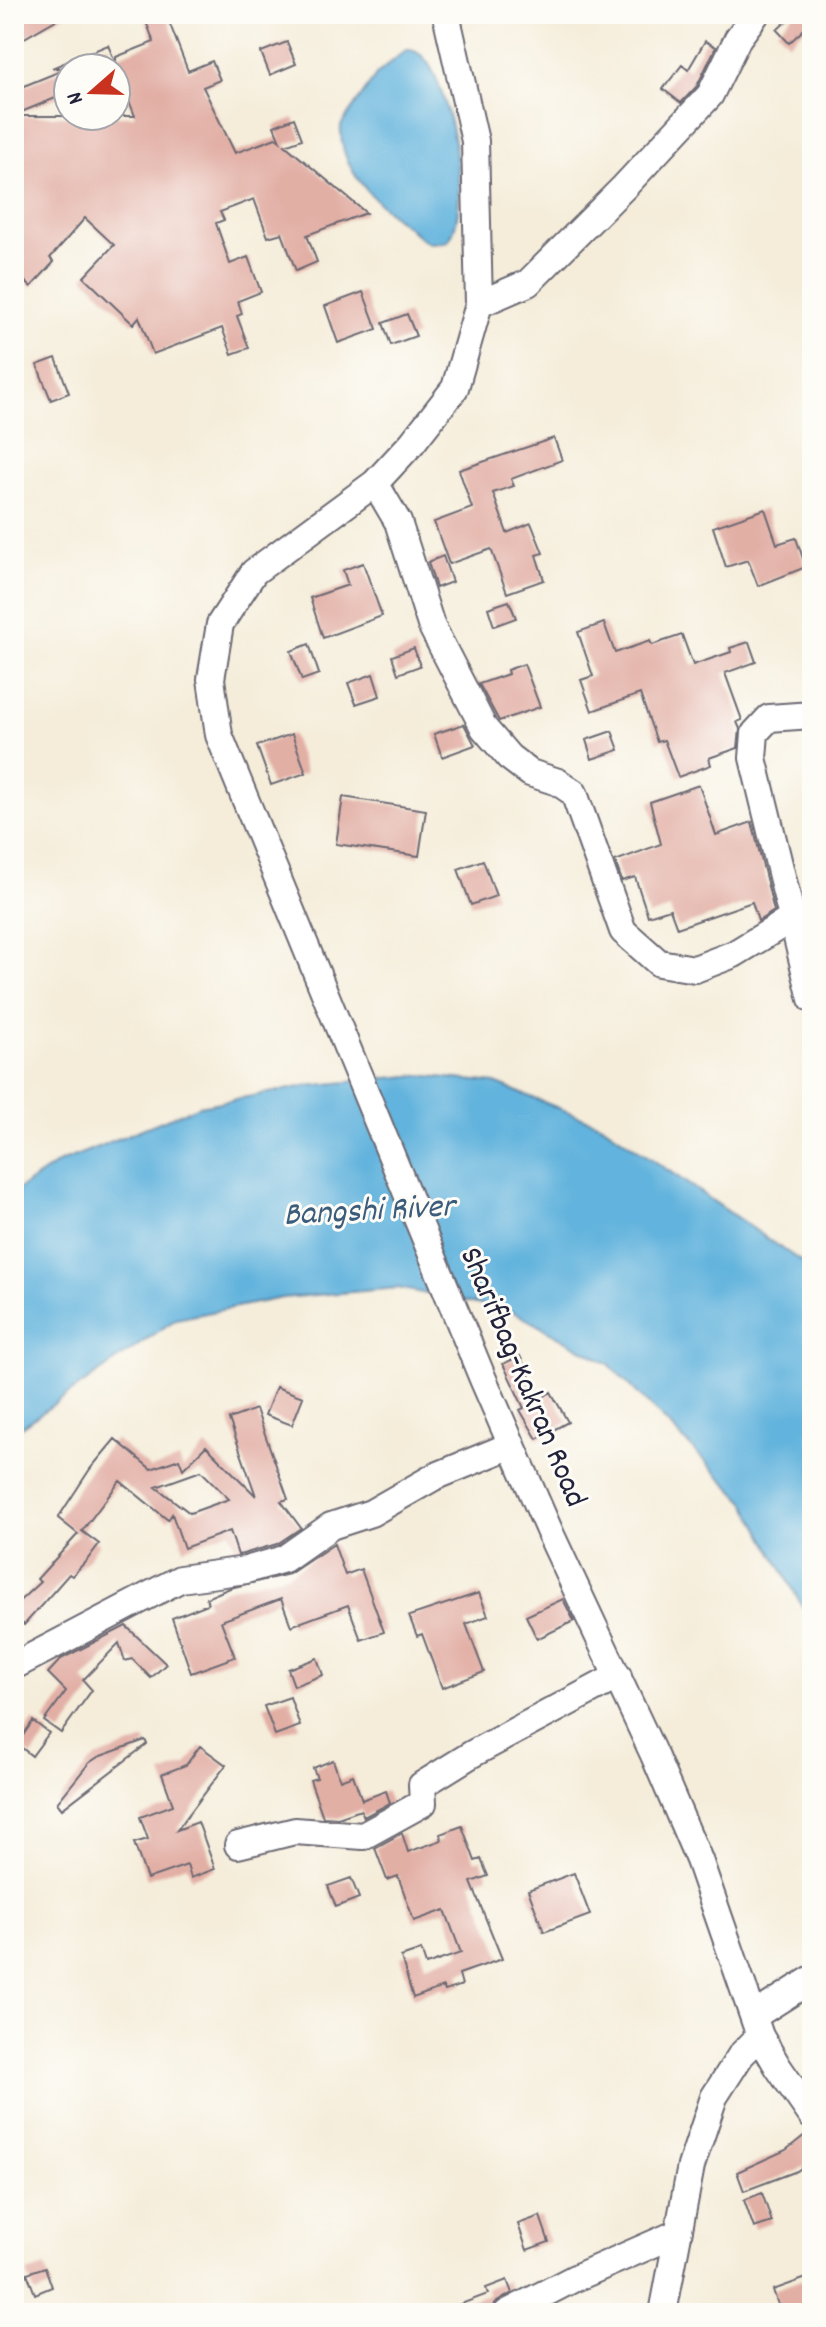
<svg xmlns="http://www.w3.org/2000/svg" width="826" height="2327" font-family="Dekko,sans-serif">
  <style>
    .water { fill: #62b3dd; stroke: #426a8c; stroke-width: 2 }
    .building { fill: #e2afa5; fill-rule: evenodd }
    .lines { fill: none; stroke-linecap: round; stroke-linejoin: round }
    .street-casing { stroke: #6c6973; stroke-width: 30 }
    .street { stroke: #fff; stroke-width: 26 }
    .labels { text-anchor: middle; dominant-baseline: central; stroke-width: 6; stroke-linejoin: round; paint-order: stroke }
    .street-label { font-size: 32px; fill: #22223b; stroke: #fdfcf7 }
    .water-label { font-size: 34px; font-style: italic; fill: #3c5c7c; stroke: #fdfcf7 }
  </style>
  <rect width="100%" height="100%" fill="#fdfcf7"/>
  <filter id="ink" filterUnits="userSpaceOnUse"><feTurbulence type="fractalNoise" baseFrequency=".0125" numOctaves="2"/><feDisplacementMap in="SourceGraphic" scale="16" xChannelSelector="R" yChannelSelector="G"/><feConvolveMatrix kernelMatrix="1 2 1 2 8 2 1 2 1" color-interpolation-filters="sRGB"/></filter>
  <filter id="wash" filterUnits="userSpaceOnUse"><feTurbulence type="fractalNoise" baseFrequency=".006" numOctaves="4" result="noise"/><feDisplacementMap in="SourceGraphic" scale="32" xChannelSelector="R" yChannelSelector="G"/><feGaussianBlur stdDeviation="1.8" result="paint"/><feColorMatrix in="noise" values="0 0 0 0 0 0 0 0 0 0 0 0 0 0 0 0 0 1.4 0 .05"/><feComposite in="paint" operator="in"/></filter>
  <g filter="url(#wash)">
    <rect width="100%" height="100%" fill="#f5edda"/>
    <path class="water" d="M407 49C413 51 418 51 423 57 450 84 474 213 447 242 442 242 433 244 428 242 421 240 414 232 408 227 376 204 338 169 341 125L377 74Z
      M419 1075 495 1083 602 1125 812 1269V1624L745 1502 609 1364 514 1312 398 1288 282 1298 176 1319 14 1432V1192L58 1163 199 1106 306 1086Z"/>
    <g id="blocks">
      <path class="building" d="M14 14H66L14 44Z
        M143 14H166L188 71 212 61 220 80 203 87 235 153 276 138 280 141 274 126 294 118 302 139 285 145 366 213 307 235 317 262 296 271 282 233 268 237 254 199 220 212 224 220 216 223 230 264 248 257 261 292 238 301 242 314 237 316 249 348 232 354 222 328 153 354 139 317 133 324 84 277 114 245 85 218 50 258 54 262 31 287 14 271V166L19 159 14 149 23 142 14 131V116H135L116 68H52L108 45 116 65V57L154 42Z
        M794 14H812V22L789 43 777 30Z
        M705 41 716 47 697 86 681 103 663 89 682 65 688 70Z
        M287 42 296 64 270 75 261 52Z
        M68 68V93L14 115V90Z
        M363 292 377 329 338 343 325 306Z
        M407 314 416 336 391 345 383 323Z
        M56 358 69 393 51 400 37 365Z
        M554 438 562 460 511 479 514 486 493 493 507 533 531 523 543 553 536 555 544 580 507 593 491 549 449 564 434 522 472 508 459 470Z
        M765 509 777 544 796 538 806 567 758 586 748 560 726 567 713 527Z
        M443 556 452 582 436 588 428 562Z
        M363 563 382 616 323 638 310 598 348 585 343 570Z
        M509 601 516 618 494 626 488 608Z
        M604 623 615 653 650 641 652 645 682 635 693 665 731 652 730 648 749 642 756 662 725 673 742 720 737 722 740 729 738 748 709 758 711 765 678 777 664 740 657 742 640 694 592 711 581 680 593 676 578 632Z
        M309 644 319 674 302 680 291 651Z
        M414 648 420 666 398 674 392 656Z
        M524 664 540 707 499 721 479 684 508 674 507 670Z
        M373 674 380 696 356 704 348 683Z
        M464 724 475 745 442 757 434 734Z
        M612 731 619 750 592 759 586 740Z
        M292 734 306 773 271 785 257 746Z
        M699 785 716 835 752 822 774 911 758 921 752 902 677 928 670 909 648 916 635 877 622 881 615 861 661 844 650 802Z
        M343 797 426 810 419 856 336 844Z
        M483 860 496 896 471 905 458 869Z
        M520 1356 540 1399 551 1392 568 1422 537 1439 520 1410 524 1408 503 1364Z
        M276 1387 303 1397 292 1425 265 1415Z
        M256 1409 288 1499 281 1501 301 1528 277 1544 243 1554 238 1555 230 1531 184 1548 172 1514 168 1520 120 1481 82 1531 99 1544 87 1560 72 1576 69 1574 24 1625 14 1615V1606L40 1582 37 1579 78 1534 58 1518 90 1469 115 1439 151 1469 179 1459 183 1469 206 1446 256 1496 229 1419ZM201 1471 229 1499 190 1513 156 1487Z
        M334 1544 345 1575 361 1569 384 1632 361 1640 348 1605 291 1626 281 1599 221 1621 235 1657 191 1673 172 1618 208 1604 206 1598 230 1588 289 1574Z
        M479 1593 488 1616 466 1624 484 1672 442 1688 422 1634 417 1636 409 1616Z
        M563 1599 574 1621 537 1639 526 1616Z
        M126 1626 166 1664 151 1678 132 1659 125 1661 119 1643 83 1680 92 1690 61 1733 44 1721 66 1691 48 1673 61 1659Z
        M317 1658 323 1675 294 1686 288 1669Z
        M290 1697 300 1726 275 1735 264 1706Z
        M33 1721 49 1733 32 1756 17 1744Z
        M145 1740 147 1744 62 1809 57 1803 89 1763 98 1757Z
        M200 1746 226 1765 177 1830 198 1822 215 1869 191 1878 187 1865 147 1879 134 1843 148 1839 140 1817 173 1805 162 1774 186 1765Z
        M333 1760 340 1780 353 1775 362 1800 386 1791 390 1803 364 1817 361 1810 338 1818 323 1817 310 1780 317 1778 313 1768Z
        M462 1826 475 1861 481 1859 488 1876 471 1882 502 1959 459 1974 462 1985 445 1991 443 1987 413 1998 401 1957 421 1950 426 1965 461 1953 445 1910 414 1921 398 1876 387 1880 375 1848 402 1833 408 1852 442 1840 440 1834Z
        M574 1873 590 1915 544 1932 528 1890Z
        M351 1878 359 1898 336 1907 328 1886Z
        M810 2131 812 2160 797 2171 744 2191 737 2172 786 2150Z
        M762 2193 772 2222 754 2228 744 2200Z
        M540 2216 549 2242 527 2250 518 2224Z
        M45 2267 52 2287 35 2294 27 2273Z
        M812 2276V2313H781L773 2290Z
        M507 2280 512 2293 494 2304 491 2313H443L442 2311 488 2294 486 2288Z"/>
    </g>
  </g>
  <g filter="url(#ink)">
    <use href="#blocks" fill-opacity="0" stroke="#6c6973" stroke-width="2"/>
    <g class="lines">
      <g class="street-casing">
        <path id="street" d="M446 14 475 141 479 304 455 388 412 443 375 483 398 522 431 625 484 728 509 757 530 773 558 782 574 793 623 931 659 963 695 969 734 954 793 918
          M479 304 528 283 624 187 710 95 738 38 756 14
          M375 483 254 572 220 624 211 679 219 735 483 1379 551 1535 654 1755 699 1860 760 2036 778 2067 812 2116
          M812 715 769 718 755 733 753 758 812 999
          M14 1666 180 1579 246 1570 284 1559 331 1526 371 1513 434 1477 512 1445
          M238 1845 295 1831 363 1836 423 1803 422 1785 472 1754 618 1676
          M754 2016 812 1979
          M507 2313 573 2279 678 2233
          M663 2313 691 2166 714 2097 741 2055 760 2036"/>
      </g>
      <use href="#street" class="street"/>
    </g>
  </g>
  <g class="labels">
    <g class="street-label">
      <text transform="translate(521 1378) rotate(67)">Sharifbag-Kakran Road</text>
    </g>
    <g class="water-label">
      <text transform="translate(369 1213) rotate(-3)">Bangshi River</text>
    </g>
  </g>
  <rect width="826" height="2327" fill="none" stroke="#fdfcf7" stroke-width="48"/>
  <g transform="translate(92 92) rotate(250)"><circle r="38" fill="#fdfcf7" stroke="#a5a5ac" stroke-width="2"/>
  <path d="M0-6L14 30L0 20L-14 30Z" fill="#c8321e"/>
  <text y="-12" font-size="22" font-weight="bold" text-anchor="middle" fill="#22223b">N</text>
  </g>
</svg>
